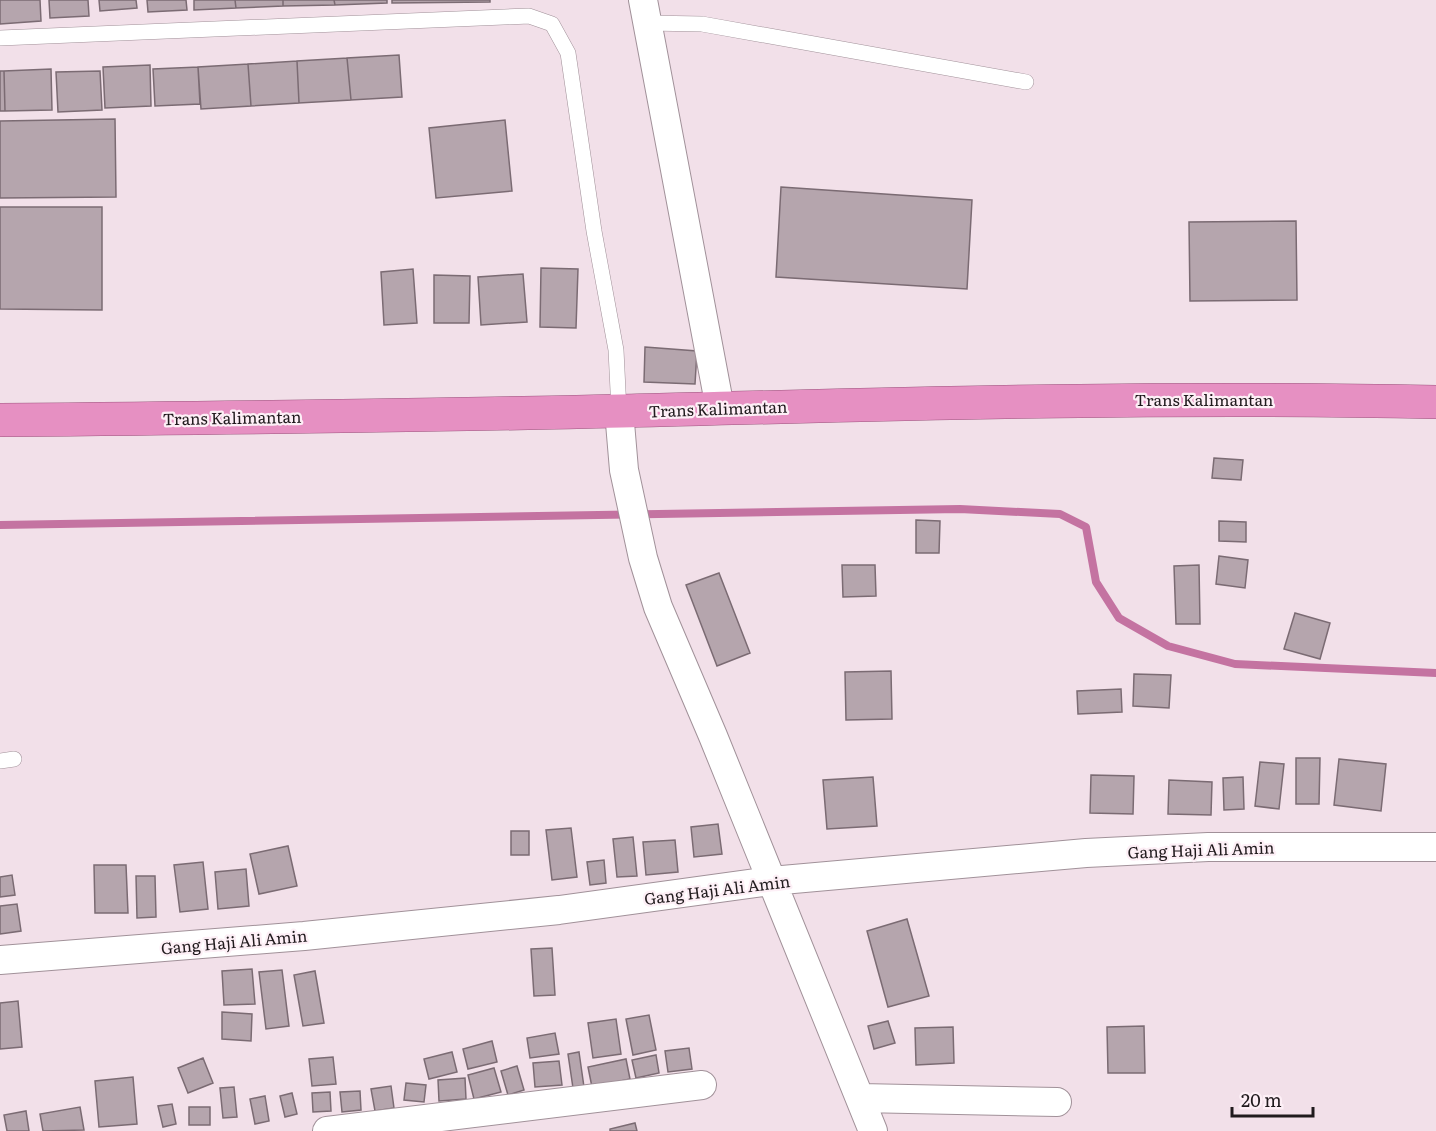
<svg xmlns="http://www.w3.org/2000/svg" width="1436" height="1131" font-family="Literata,serif">
  <style>
    .lines { fill: none; stroke-linecap: round; stroke-linejoin: round }
    .stream { stroke: #c473a1; stroke-width: 8 }
    .building { fill: #b5a5ad; stroke: #7b6b73; stroke-width: 1.5 }
    .service-casing { stroke: #a19199; stroke-width: 16 }
    .minor-casing { stroke: #a19199; stroke-width: 30 }
    .trunk-casing { stroke: #9c557e; stroke-width: 34 }
    .service { stroke: #fff; stroke-width: 15 }
    .minor { stroke: #fff; stroke-width: 28 }
    .trunk { stroke: #e690c2; stroke-width: 33 }
    .labels { text-anchor: middle; dominant-baseline: central; stroke-width: 4.5; stroke-linejoin: round; paint-order: stroke }
    .street-label { font-size: 16px; fill: #201a1d; stroke: #fdeff6 }
  </style>
  <rect width="100%" height="100%" fill="#f2e0e9"/>
  <g class="lines">
    <path class="stream" d="M0 525 960 509 1060 514 1086 527 1096 582 1119 618 1168 646 1235 664 1436 673"/>
  </g>
  <path class="building" d="M0 0H40L41 21 0 24Z
    M49 0H88L89 16 50 18Z
    M99 0H136L137 8 100 11Z
    M147 0H186L187 10 148 12Z
    M194 0H235L236 8 194 10Z
    M235 0H283V6L236 8Z
    M283 0H334L335 5 283 6Z
    M334 0H387V3L335 5Z
    M392 0H490V2L392 3Z
    M399 55 402 97 351 100 347 58Z
    M347 58 351 100 299 103 297 61Z
    M297 61 299 103 251 106 248 64Z
    M248 64 251 106 201 109 198 67Z
    M150 65 151 106 105 108 103 67Z
    M198 67 200 104 155 106 153 69Z
    M51 69 52 110 5 111 4 71Z
    M0 71H4L5 111H0Z
    M100 71 102 110 58 112 56 72Z
    M115 119 116 197 0 198V121Z
    M505 120 512 191 436 198 429 128Z
    M781 187 972 200 967 289 776 277Z
    M0 207H102V310L0 309Z
    M1296 221 1297 300 1190 301 1189 222Z
    M541 268 578 269 576 328 540 327Z
    M413 269 417 323 384 325 381 272Z
    M523 274 527 322 481 325 478 277Z
    M434 275 470 276 469 323H434Z
    M645 347 697 351 695 384 644 382Z
    M1214 458 1243 460 1241 480 1212 478Z
    M916 520 940 521 939 553H916Z
    M1219 521 1246 522V542L1219 541Z
    M1219 556 1248 560 1245 588 1216 584Z
    M842 565H875L876 596 843 597Z
    M1199 565 1200 624H1176L1174 566Z
    M719 573 750 653 717 666 686 585Z
    M1295 613 1330 623 1320 659 1284 649Z
    M891 671 892 719 846 720 845 672Z
    M1134 674 1171 675 1169 708 1133 706Z
    M1121 689 1122 712 1078 714 1077 691Z
    M1296 758H1320L1319 804H1296Z
    M1339 759 1386 764 1381 811 1334 805Z
    M1260 762 1284 764 1279 809 1255 806Z
    M1091 775 1134 776 1133 814 1090 813Z
    M873 777 877 826 827 829 823 780Z
    M1243 777 1244 809 1224 810 1223 778Z
    M1169 780 1212 782 1211 815 1168 814Z
    M718 824 722 854 694 857 691 827Z
    M571 828 577 877 552 880 546 830Z
    M511 831H529V855H511Z
    M633 837 637 876 617 877 613 839Z
    M675 840 678 872 646 875 643 842Z
    M288 846 297 886 259 894 250 854Z
    M604 860 606 883 590 885 587 862Z
    M203 862 208 909 180 912 174 865Z
    M94 865H126L128 913H95Z
    M246 869 249 906 218 909 215 872Z
    M12 875 15 895 0 897V877Z
    M136 876H155L156 917 137 918Z
    M17 904 21 931 0 934V906Z
    M907 919 929 996 888 1007 867 931Z
    M552 948 555 995 534 996 531 949Z
    M252 969 255 1004 224 1005 222 971Z
    M282 970 289 1026 266 1029 259 972Z
    M315 971 324 1023 303 1026 294 975Z
    M18 1001 22 1047 0 1049V1003Z
    M222 1012 252 1014 251 1041 222 1039Z
    M649 1015 656 1050 633 1055 626 1019Z
    M616 1019 621 1054 593 1058 588 1023Z
    M888 1021 895 1043 874 1049 868 1026Z
    M1144 1026 1145 1073H1108L1107 1027Z
    M953 1027 954 1063 916 1065 915 1028Z
    M555 1033 559 1054 530 1058 527 1038Z
    M492 1041 497 1062 468 1069 463 1049Z
    M689 1048 692 1069 668 1072 665 1051Z
    M452 1052 457 1072 429 1079 424 1059Z
    M579 1052 584 1087 573 1088 568 1054Z
    M656 1055 659 1073 636 1078 632 1060Z
    M333 1057 336 1084 312 1086 309 1059Z
    M203 1058 213 1083 188 1093 178 1068Z
    M626 1059 630 1079 592 1087 588 1067Z
    M559 1061 562 1085 535 1087 533 1063Z
    M517 1066 524 1090 508 1095 501 1071Z
    M494 1068 501 1092 474 1099 468 1075Z
    M133 1077 137 1124 99 1127 95 1081Z
    M465 1078 466 1099 439 1101 438 1080Z
    M406 1083 426 1085 424 1102 404 1100Z
    M391 1086 394 1108 375 1111 371 1089Z
    M234 1087 237 1117 223 1118 220 1088Z
    M360 1091 361 1110 342 1112 340 1092Z
    M330 1092 331 1111 313 1112 312 1093Z
    M292 1093 297 1114 285 1117 280 1096Z
    M265 1096 269 1121 255 1124 250 1099Z
    M172 1104 176 1124 163 1127 158 1106Z
    M80 1107 84 1130 43 1131 40 1114Z
    M189 1107H210V1125H189Z
    M26 1111 29 1131H7L4 1115Z
    M635 1123 637 1131H610V1129Z"/>
  <g class="lines">
    <g class="service-casing">
      <path id="service" d="M647 23 702 24 1026 82
        M0 38 529 16 552 24 568 53 594 231 616 350 619 411
        M0 761 14 759"/>
    </g>
    <g class="minor-casing">
      <path id="minor" d="M643 0 720 408
        M619 411 624 470 643 558 658 607 713 736 873 1131
        M0 960 304 936 559 910 771 881 1086 853 1208 847H1436
        M860 1098 1057 1102
        M327 1131 702 1085"/>
    </g>
    <g class="trunk-casing">
      <path id="trunk" d="M0 420C207 418 414 416 621 411 893 404 1164 396 1436 402"/>
    </g>
    <use href="#service" class="service"/>
    <use href="#minor" class="minor"/>
    <use href="#trunk" class="trunk"/>
  </g>
  <g class="labels">
    <g class="street-label">
      <text x="1204" y="399">Trans Kalimantan</text>
      <text transform="translate(718 408) rotate(-2)">Trans Kalimantan</text>
      <text transform="translate(232 417) rotate(-1)">Trans Kalimantan</text>
      <text transform="translate(1201 849) rotate(-2)">Gang Haji Ali Amin</text>
      <text transform="translate(717 889) rotate(-7)">Gang Haji Ali Amin</text>
      <text transform="translate(234 941) rotate(-5)">Gang Haji Ali Amin</text>
    </g>
  </g>
  <path d="M1232 1107v9h81v-9" fill="none" stroke="#201a1d" stroke-width="3"/>
  <text x="1241" y="1107" font-size="18" fill="#201a1d" stroke="#fdeff6" stroke-width="4.5" paint-order="stroke">20 m</text>
</svg>
